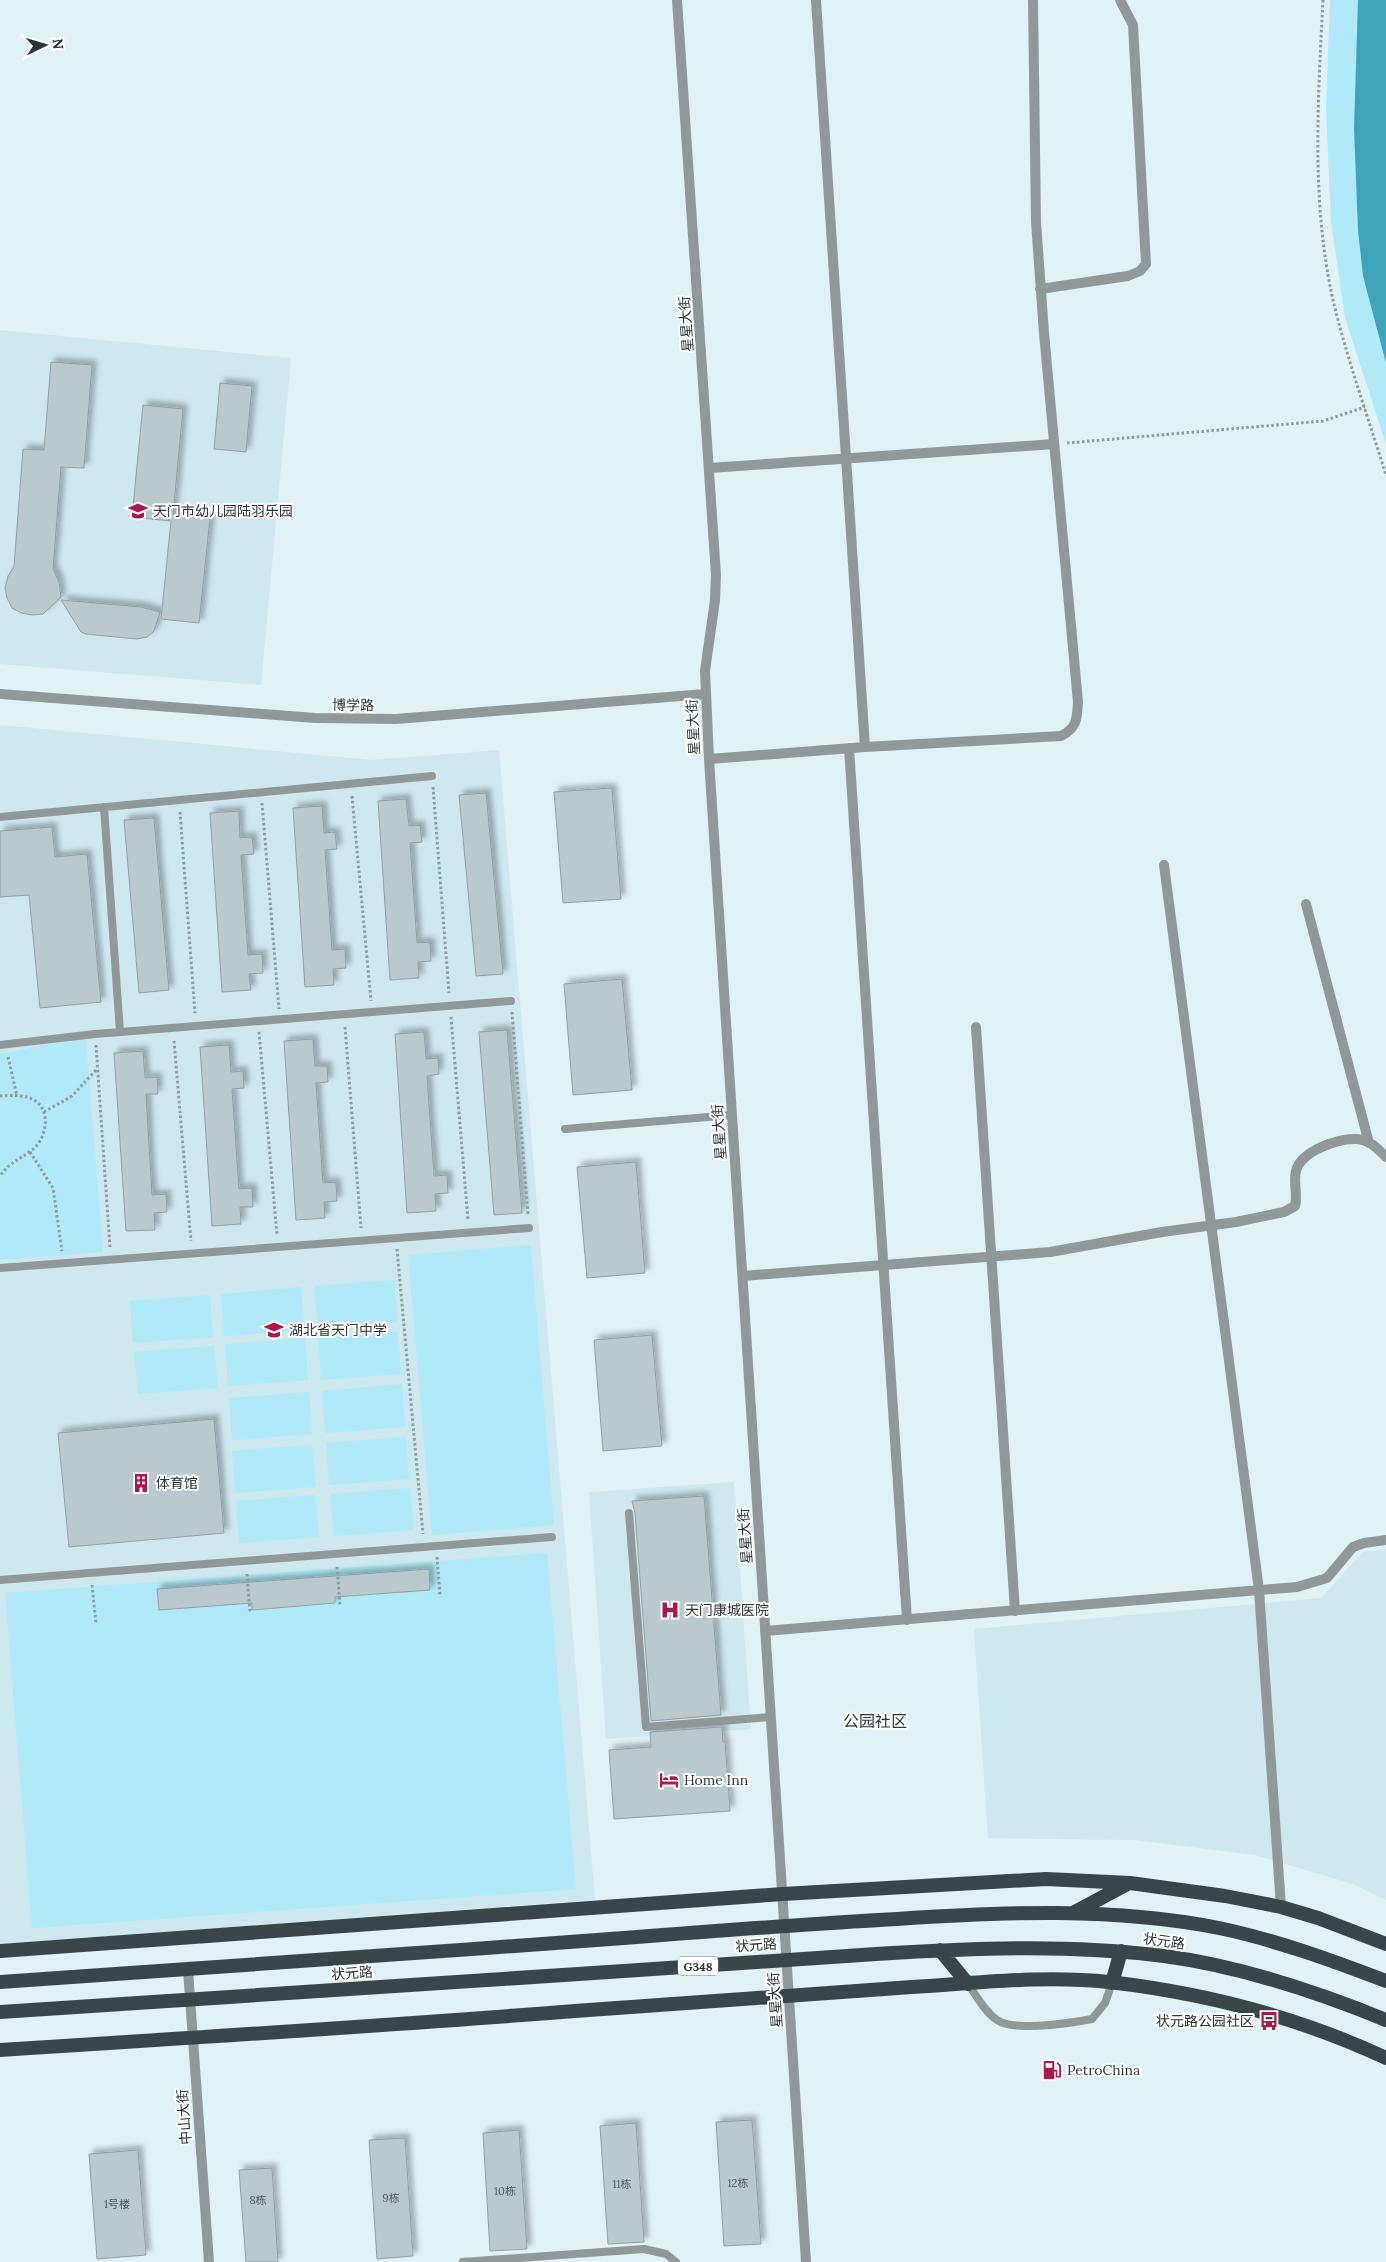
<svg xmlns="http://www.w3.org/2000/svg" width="1386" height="2262" font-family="Lora,'Noto Sans SC',serif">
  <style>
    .built { fill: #cde8ef }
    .green { fill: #b0e9f8 }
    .water { fill: #3fa3b9 }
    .building { fill: #b8cace; stroke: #8fa0a5; filter: url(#shadow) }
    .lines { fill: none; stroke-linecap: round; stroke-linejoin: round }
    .path { stroke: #8e9c9f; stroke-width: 3; stroke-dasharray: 2.5 2.5; stroke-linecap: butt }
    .service { stroke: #90989a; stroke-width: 8 }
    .minor { stroke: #90989a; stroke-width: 10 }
    .trunk { stroke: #38464a; stroke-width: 14 }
    .labels { text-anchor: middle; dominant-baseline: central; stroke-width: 4; stroke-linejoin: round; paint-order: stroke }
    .number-label { font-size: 11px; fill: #505a5c }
    .shield { fill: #fff; stroke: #6c7172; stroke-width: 1 }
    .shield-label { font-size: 12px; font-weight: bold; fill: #2d3436 }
    .street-label { font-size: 14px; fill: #2d3436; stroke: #fff }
    .poi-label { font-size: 14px; fill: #2d3436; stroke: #fff; text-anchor: start }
    .quarter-label { font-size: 16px; fill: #2d3436; stroke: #fff }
  </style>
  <defs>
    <filter id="shadow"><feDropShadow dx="4.5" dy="-4.5" stdDeviation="2.5" flood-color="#0004"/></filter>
  </defs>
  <rect width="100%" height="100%" fill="#dff2f6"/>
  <path class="built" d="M0 330 291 358 261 685 0 664Z
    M0 725 372 760 499 750 595 1900 0 1944Z
    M734 1482 751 1729 606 1739 589 1492Z
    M1386 1549V1900L1353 1884 1255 1855 1135 1840 988 1838 974 1629 1321 1598 1363 1552Z"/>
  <path class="green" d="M1330 0H1386V444L1345 318 1331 221 1326 108Z
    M86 1040 103 1252 0 1260V1054L45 1045Z
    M531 1245 554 1525 432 1535 408 1255Z
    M394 1280 398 1322 318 1328 314 1286Z
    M301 1287 304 1330 224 1336 221 1294Z
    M210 1295 213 1337 133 1343 130 1301Z
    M398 1332 401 1374 321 1380 318 1338Z
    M305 1338 308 1380 228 1386 225 1344Z
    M214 1346 218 1388 138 1394 134 1352Z
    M402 1384 405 1427 325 1433 322 1391Z
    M309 1392 312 1434 232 1440 229 1398Z
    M406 1437 409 1479 329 1485 326 1443Z
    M312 1445 316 1487 235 1493 232 1451Z
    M410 1488 414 1530 334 1536 330 1494Z
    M315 1495 319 1537 239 1543 236 1501Z
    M547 1553 576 1889 32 1928 5 1593Z"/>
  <path class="water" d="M1358 0H1386V363L1363 276 1358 230 1354 129Z"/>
  <path class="building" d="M51 362 92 365 84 468 61 467 53 569 59 582 61 597 43 614 32 615 21 613 12 608 7 598 5 588 8 576 14 567 23 449 44 450Z
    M220 383 252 386 246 452 214 449Z
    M143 405 183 409 173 515 210 518 199 623 161 619 171 521 132 517Z
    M61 600 141 607 160 612 154 631 147 637 137 639 86 634 81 632Z
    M612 788 621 899 563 903 554 792Z
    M486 793 503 974 476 976 459 795Z
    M406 799 409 826 420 825 422 842 410 843 417 943 430 942 431 961 418 962 419 978 390 980 378 801Z
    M322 806 324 833 335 832 337 849 325 850 332 950 345 949 346 968 333 969 334 985 305 987 293 808Z
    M239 811 240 838 252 837 254 854 241 855 248 955 262 954 263 973 249 974 251 990 222 992 210 813Z
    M154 818 169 990 139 993 124 820Z
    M52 827 55 857 87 854 101 1002 40 1008 29 895 0 897V831Z
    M622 979 632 1090 573 1095 564 984Z
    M507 1030 522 1213 494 1215 479 1032Z
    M424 1032 426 1059 438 1058 439 1074 427 1076 434 1176 447 1175 448 1193 435 1194 436 1211 407 1213 395 1034Z
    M313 1039 315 1066H327L328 1082 316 1083 323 1183 336 1182 337 1201 324 1202 325 1218 296 1220 284 1041Z
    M229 1045 231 1072 243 1071 244 1088 232 1089 239 1189 252 1188 253 1207H240L241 1224 212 1226 200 1047Z
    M143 1051 145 1078 157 1077 158 1094H146L152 1195 166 1194 167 1212 154 1213 155 1230 126 1231 114 1053Z
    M636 1162 645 1273 587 1278 577 1167Z
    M652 1335 662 1446 603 1451 594 1340Z
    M214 1419 224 1533 69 1547 58 1433Z
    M704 1496 721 1715 651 1721 635 1513 632 1501Z
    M429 1569 430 1590 335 1597V1603L252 1610V1603L159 1610 157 1589Z
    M722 1727 723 1742H725L730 1811 614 1819 609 1750 651 1747 650 1732Z
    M752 2120 761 2244 724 2246 716 2122Z
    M636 2123 644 2242 608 2244 600 2126Z
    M519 2130 527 2249 490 2251 483 2133Z
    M405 2138 413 2256 377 2259 369 2140Z
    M138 2150 146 2255 97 2259 89 2154Z
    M272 2168 278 2262H246L239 2170Z"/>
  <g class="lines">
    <path class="path" d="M1323 0C1318 99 1311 202 1333 300 1347 359 1368 417 1386 475
      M1067 443 1323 421 1365 407
      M433 787 449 993
      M352 796 371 1001
      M262 803 279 1009
      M180 812 195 1013
      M512 1012 528 1215
      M451 1017 468 1220
      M345 1027 361 1228
      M259 1032 277 1235
      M174 1041 191 1241
      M96 1045 110 1248
      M8 1057 17 1096
      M0 1096C13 1095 31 1094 40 1105 50 1118 45 1140 32 1150 19 1160 11 1161 0 1176
      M44 1112 72 1096 97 1069
      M30 1152 53 1188 62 1251
      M397 1249 423 1534
      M437 1557 440 1597
      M337 1567 340 1605
      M247 1574 250 1612
      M92 1585 96 1624"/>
    <path class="service" d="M104 807 120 1032
      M0 817 432 776
      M0 1045 95 1034 511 1001
      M565 1129 732 1115
      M0 1268 529 1228
      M629 1513 646 1727 770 1717
      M0 1580 552 1537
      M968 1984C976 1995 985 2012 997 2020 1014 2032 1071 2023 1092 2019L1105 2003 1112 1983
      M463 2262 644 2249 666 2254 676 2262"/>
    <path class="minor" d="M677 0 716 575 715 600 705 671 709 759 806 2262
      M816 0 865 747
      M1040 289 1128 276 1140 271 1146 264 1133 25 1120 0
      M710 468 1054 444
      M0 694 315 718 396 719 705 694
      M849 748 907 1620
      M709 759 865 747 1061 736C1077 728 1077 719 1078 702L1044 333 1036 222 1033 0
      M1164 865 1259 1590 1281 1907
      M1306 904 1369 1143
      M976 1027 1015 1611
      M743 1276 1050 1252 1162 1232 1236 1222 1284 1212 1295 1206C1298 1194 1293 1182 1296 1171 1301 1151 1338 1138 1357 1139 1370 1140 1378 1149 1386 1157
      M765 1631 1297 1587 1327 1578 1353 1547 1364 1543 1386 1540
      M188 1970 209 2262"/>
    <path class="trunk" d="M1075 1912 1129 1883
      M940 1950 968 1984
      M0 1951 783 1894 1046 1879 1130 1883 1225 1896 1281 1907 1318 1918 1386 1944
      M0 1982C208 1969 416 1953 624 1938 715 1931 806 1924 897 1919 1004 1912 1113 1907 1219 1928 1276 1940 1331 1960 1386 1981
      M1112 1983 1121 1951
      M0 2012C208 1999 416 1985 624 1971 708 1965 792 1959 876 1954 973 1948 1068 1944 1164 1956 1240 1966 1315 1991 1386 2020
      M0 2050C192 2038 384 2026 575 2011 688 2002 800 1994 912 1987 977 1983 1044 1975 1109 1982 1205 1993 1298 2017 1386 2058"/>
  </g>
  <defs>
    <g id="school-bare" transform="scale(1.5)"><path d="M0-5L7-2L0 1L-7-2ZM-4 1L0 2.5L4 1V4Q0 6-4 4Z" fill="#aa1850" stroke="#fff" stroke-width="2.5" paint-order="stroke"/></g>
    <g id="building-bare" transform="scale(1.5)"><path d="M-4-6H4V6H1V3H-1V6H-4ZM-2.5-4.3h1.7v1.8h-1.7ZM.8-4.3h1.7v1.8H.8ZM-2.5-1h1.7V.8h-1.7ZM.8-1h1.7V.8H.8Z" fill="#aa1850" stroke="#fff" stroke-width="2.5" paint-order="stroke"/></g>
    <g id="hospital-bare" transform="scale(1.5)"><path d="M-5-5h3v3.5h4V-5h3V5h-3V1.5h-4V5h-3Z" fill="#aa1850" stroke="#fff" stroke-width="2.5" paint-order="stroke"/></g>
    <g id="hotel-bare" transform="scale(1.5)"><path d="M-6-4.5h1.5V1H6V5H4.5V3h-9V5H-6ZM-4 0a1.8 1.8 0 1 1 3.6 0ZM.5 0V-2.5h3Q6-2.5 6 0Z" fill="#aa1850" stroke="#fff" stroke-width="2.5" paint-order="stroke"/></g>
    <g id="bus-bare" transform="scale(1.5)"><path d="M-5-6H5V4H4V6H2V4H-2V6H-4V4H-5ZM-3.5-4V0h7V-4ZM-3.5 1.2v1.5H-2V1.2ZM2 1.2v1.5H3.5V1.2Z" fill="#aa1850" stroke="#fff" stroke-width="2.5" paint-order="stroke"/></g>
    <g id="fuel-bare" transform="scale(1.5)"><path d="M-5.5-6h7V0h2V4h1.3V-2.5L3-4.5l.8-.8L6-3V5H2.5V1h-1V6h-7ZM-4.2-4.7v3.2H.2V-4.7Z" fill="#aa1850" stroke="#fff" stroke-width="2.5" paint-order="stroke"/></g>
  </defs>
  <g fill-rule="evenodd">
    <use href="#school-bare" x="138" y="511"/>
    <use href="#school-bare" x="274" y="1330"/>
    <use href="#building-bare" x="141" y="1483"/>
    <use href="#hospital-bare" x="670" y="1610"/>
    <use href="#hotel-bare" x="669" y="1780"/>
    <use href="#bus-bare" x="1269" y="2021"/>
    <use href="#fuel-bare" x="1052" y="2070"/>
  </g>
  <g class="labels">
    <g class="number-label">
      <text x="738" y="2183">12栋</text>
      <text x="622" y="2184">11栋</text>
      <text x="505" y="2191">10栋</text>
      <text x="391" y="2198">9栋</text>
      <text x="258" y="2200">8栋</text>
      <text x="117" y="2204">1号楼</text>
    </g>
    <rect class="shield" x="678" y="1956.5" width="40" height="19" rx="4"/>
    <g class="shield-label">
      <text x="698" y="1966">G348</text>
    </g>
    <g class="street-label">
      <text transform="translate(686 324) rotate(-94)">星星大街</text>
      <text transform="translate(353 705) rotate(1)">博学路</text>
      <text transform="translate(693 727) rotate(-93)">星星大街</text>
      <text transform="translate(719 1132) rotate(-94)">星星大街</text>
      <text transform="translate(745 1536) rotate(-94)">星星大街</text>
      <text transform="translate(1164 1941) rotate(8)">状元路</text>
      <text transform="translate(756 1945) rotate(-4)">状元路</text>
      <text transform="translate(352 1973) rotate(-4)">状元路</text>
      <text transform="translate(775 2000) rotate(-94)">星星大街</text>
      <text transform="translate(184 2117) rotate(-94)">中山大街</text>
    </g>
    <g class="poi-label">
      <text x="153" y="511">天门市幼儿园陆羽乐园</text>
      <text x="289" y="1330">湖北省天门中学</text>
      <text x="156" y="1483">体育馆</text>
      <text x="685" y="1610">天门康城医院</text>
      <text x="684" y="1780">Home Inn</text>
      <text x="1254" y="2021" text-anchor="end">状元路公园社区</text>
      <text x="1067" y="2070">PetroChina</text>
    </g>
    <g class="quarter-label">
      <text x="875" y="1721">公园社区</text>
    </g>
  </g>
  <g transform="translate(45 45) rotate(85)" stroke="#ffffff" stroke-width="4" paint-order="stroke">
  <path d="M0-4L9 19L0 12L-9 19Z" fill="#2d3436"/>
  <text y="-8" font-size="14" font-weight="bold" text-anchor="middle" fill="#2d3436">N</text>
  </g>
</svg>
